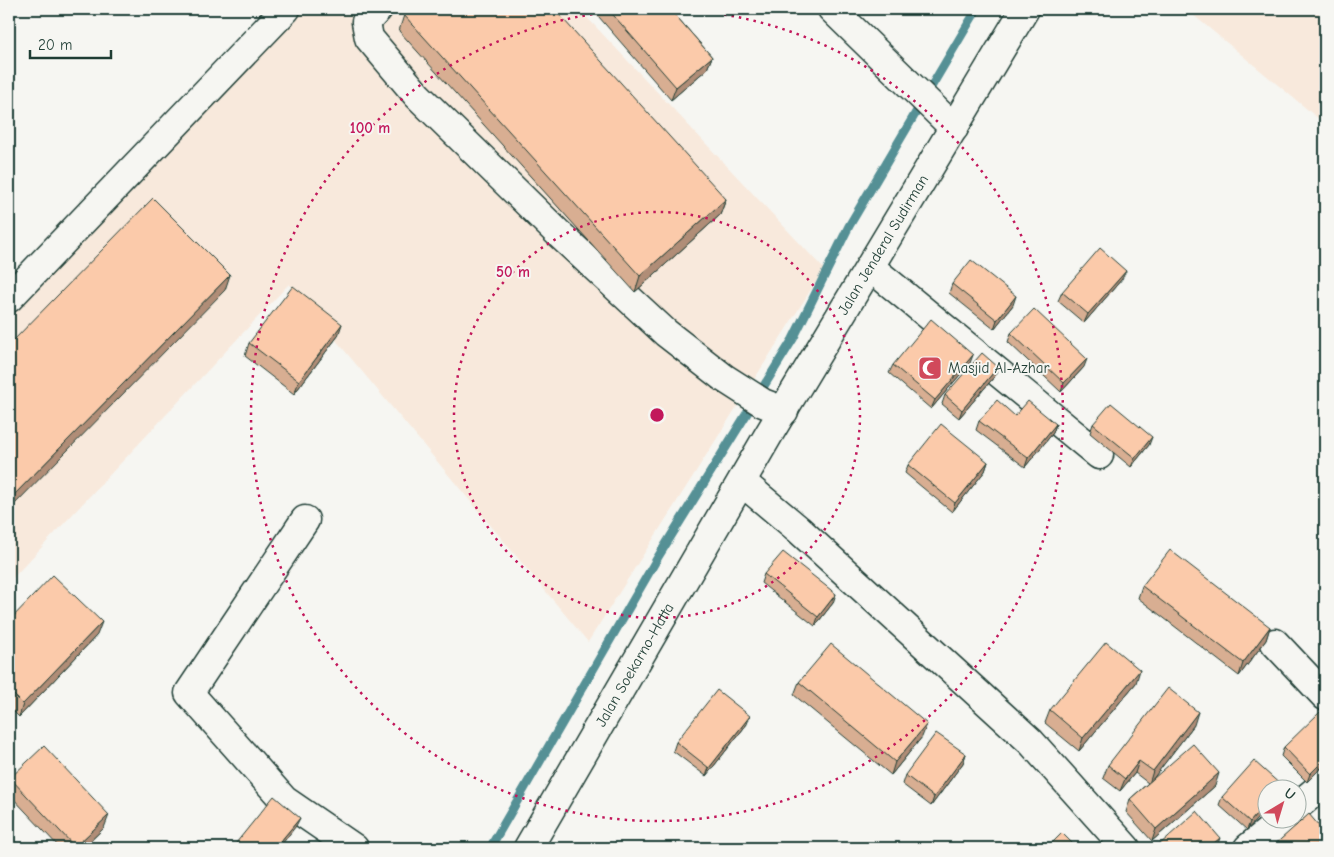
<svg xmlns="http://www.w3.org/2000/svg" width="1334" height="857" font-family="'Comic Neue',sans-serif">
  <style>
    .built { fill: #f8e9dc }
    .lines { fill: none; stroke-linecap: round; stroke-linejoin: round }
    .stream { stroke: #559095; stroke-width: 9 }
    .minor-casing { stroke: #1f3d34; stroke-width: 31 }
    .major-casing { stroke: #1f3d34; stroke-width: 31 }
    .minor { stroke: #f6f6f2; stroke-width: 28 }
    .major { stroke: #f6f6f2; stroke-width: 28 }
    .wall { fill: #d8ae92; stroke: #1f3d34 }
    .shaded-wall { fill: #b08d77; stroke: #1f3d34 }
    .building { fill: #fbcaaa; stroke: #1f3d34 }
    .ring { fill: none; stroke: #c2185b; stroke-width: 2.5; stroke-dasharray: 2.5 5 }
    .labels { text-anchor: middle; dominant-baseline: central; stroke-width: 4; stroke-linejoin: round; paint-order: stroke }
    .street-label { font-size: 15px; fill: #1f3d34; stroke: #f6f6f2 }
    .poi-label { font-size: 15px; fill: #1f3d34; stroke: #f6f6f2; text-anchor: start }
    .centre { fill: #c2185b; stroke: #f6f6f2; stroke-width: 2.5 }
    .ring-label { font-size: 15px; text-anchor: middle; font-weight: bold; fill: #c2185b; stroke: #f6f6f2; stroke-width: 4; stroke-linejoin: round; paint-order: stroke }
  </style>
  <rect width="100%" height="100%" fill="#f6f6f2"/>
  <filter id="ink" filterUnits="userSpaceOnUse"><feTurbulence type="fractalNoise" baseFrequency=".02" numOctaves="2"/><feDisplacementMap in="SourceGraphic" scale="10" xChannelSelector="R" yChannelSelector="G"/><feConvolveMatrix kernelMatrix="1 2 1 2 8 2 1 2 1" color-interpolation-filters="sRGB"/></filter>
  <g filter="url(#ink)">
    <path class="built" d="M304 9H579L824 269 588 642 289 284 9 582V315Z
      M1186 9H1325V124Z"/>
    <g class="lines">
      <path class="stream" d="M490 848 658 557 793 339 849 226 977 9"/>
      <g class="minor-casing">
        <path id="minor" d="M378 9 366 22 369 38 417 95 557 232 666 333 724 378 763 403 784 411
          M832 9 954 128
          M870 267 1099 455
          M9 298 286 9
          M742 482 798 529 1031 742 1126 848
          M305 520 189 693 284 800 354 848
          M1275 643 1325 696
          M9 800 51 848
          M1296 807 1325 783
          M9 839 28 823
          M1248 848 1282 820"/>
      </g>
      <g class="major-casing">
        <g id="major">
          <path id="s1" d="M528 848 769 434 1025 9"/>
        </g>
      </g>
      <use href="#minor" class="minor"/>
      <use href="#major" class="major"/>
    </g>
    <path class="wall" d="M592 9H670L712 57 707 69 671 100Z
      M404 15 726 199 720 215 635 292 399 31Z
      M1122 279 1084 323 1058 301 1062 292Z
      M952 284 1013 305 994 329 949 293Z
      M1011 333 1084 367 1061 392 1008 342Z
      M338 336 294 394 245 356 249 343Z
      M970 363 931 409 889 373 893 365Z
      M995 376 959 418 942 404 945 395Z
      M1015 416 1056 424 1053 433 1025 467 976 430 979 421Z
      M1093 424 1149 445 1131 467 1090 433Z
      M988 462 985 471 952 512 905 473 908 465Z
      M764 574 833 603 815 626 761 583Z
      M1142 586 1270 627 1266 640 1239 676 1138 598Z
      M9 621 97 635 19 717 9 707Z
      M799 682 922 737 891 775 794 695Z
      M1136 683 1079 751 1045 723 1050 710Z
      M747 724 706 776 673 751 676 742Z
      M1194 725 1150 782 1215 786 1152 841 1126 812 1130 799 1148 783 1135 773 1120 791 1103 778 1108 765Z
      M1284 747 1325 764 1307 782 1281 756Z
      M966 754 963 763 931 806 902 784 905 775Z
      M10 778 104 828 83 848H60L9 794V782Z
      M1282 786 1281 790H1266L1247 830 1219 805 1222 797Z"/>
    <path class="shaded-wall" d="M712 57 707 69 671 100 676 87Z
      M726 199 720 215 635 292 640 276Z
      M1126 271 1122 279 1084 323 1088 314Z
      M230 275 225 290 9 510V500Z
      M1016 296 1013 305 994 329 997 320Z
      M342 324 338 336 294 394 299 381Z
      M973 355 970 363 931 409 935 400Z
      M1087 359 1084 367 1061 392 1064 383Z
      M998 367 995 376 959 418 962 410Z
      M1056 424 1053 433 1025 467 1028 458Z
      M1152 437 1149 445 1131 467 1135 458Z
      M988 462 985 471 952 512 955 503Z
      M836 594 833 603 815 626 818 617Z
      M102 622 97 635 19 717 23 704Z
      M1270 627 1266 640 1239 676 1243 663Z
      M1140 670 1136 683 1079 751 1083 738Z
      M1198 712 1194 725 1149 784 1153 771Z
      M750 716 747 724 706 776 709 768Z
      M927 724 922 737 891 775 895 762Z
      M966 754 963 763 931 806 934 797Z
      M1325 759V764L1307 782 1310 774Z
      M1139 761 1135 773 1120 791 1125 779Z
      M1219 773 1215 786 1152 841 1156 829Z
      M1266 803V809L1247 830 1250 822Z
      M109 815 104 828 83 848H75V847Z
      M300 818 296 826 279 848H275Z
      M1220 838 1217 846 1215 848H1208Z"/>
    <path class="building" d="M411 9H554L726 199 640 276 404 15Z
      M608 9H670L712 57 676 87Z
      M153 198 230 275 9 500V345Z
      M1100 248 1126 271 1088 314 1062 292Z
      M971 260 1016 296 997 320 952 284Z
      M293 286 342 324 299 381 249 343Z
      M1034 309 1087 359 1064 383 1011 333Z
      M931 319 973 355 935 400 893 365Z
      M982 353 998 367 962 410 945 395Z
      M997 400 1015 416 1028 401 1056 424 1028 458 979 421Z
      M1111 403 1152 437 1135 458 1093 424Z
      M941 424 988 462 955 503 908 465Z
      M1170 550 1270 627 1243 663 1142 586Z
      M783 552 836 594 818 617 764 574Z
      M53 575 102 622 23 704 9 690V621Z
      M1106 642 1140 670 1083 738 1050 710Z
      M831 644 927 724 895 762 799 682Z
      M1168 688 1198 712 1153 771 1139 761 1125 779 1108 765Z
      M717 690 750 716 709 768 676 742Z
      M1320 712 1325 717V759L1310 774 1284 747Z
      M936 733 966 754 934 797 905 775Z
      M1193 744 1219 773 1156 829 1130 799Z
      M44 746 109 815 75 847 10 778Z
      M1254 761 1282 786 1279 790H1266V803L1250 822 1222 797Z
      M274 796 300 818 275 848H232Z
      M1197 811 1220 838 1208 848H1162L1159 845Z
      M1309 814 1325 833V845L1321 848H1271Z
      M1062 833 1077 848H1047Z"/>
  </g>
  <g class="ring">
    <circle cx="657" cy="415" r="203"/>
    <circle cx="657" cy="415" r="406"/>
  </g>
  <defs>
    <g id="mosque-square" transform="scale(1.25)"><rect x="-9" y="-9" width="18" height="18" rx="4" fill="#d1495b" stroke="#f6f6f2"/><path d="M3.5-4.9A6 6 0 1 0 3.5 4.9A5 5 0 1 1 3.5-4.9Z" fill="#fff"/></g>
  </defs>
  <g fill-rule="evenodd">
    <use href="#mosque-square" x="930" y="368"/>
  </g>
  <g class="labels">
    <g class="street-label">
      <text stroke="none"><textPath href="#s1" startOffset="700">Jalan Jenderal Sudirman</textPath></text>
      <text stroke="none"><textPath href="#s1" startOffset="212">Jalan Soekarno-Hatta</textPath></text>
    </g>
    <g class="poi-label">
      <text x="948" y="368">Masjid Al-Azhar</text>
    </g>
  </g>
  <circle cx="657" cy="415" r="8" class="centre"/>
  <g class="ring-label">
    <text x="370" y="133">100 m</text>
    <text x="513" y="277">50 m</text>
  </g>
  <rect width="1334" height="857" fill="none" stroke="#f6f6f2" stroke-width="30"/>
  <rect x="15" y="15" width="1304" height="827" fill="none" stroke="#1f3d34" stroke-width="2" filter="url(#ink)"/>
  <g transform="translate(1282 804) rotate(38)"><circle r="24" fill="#f6f6f2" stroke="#a0aca6"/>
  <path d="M0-4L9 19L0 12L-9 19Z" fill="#d1495b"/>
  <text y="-8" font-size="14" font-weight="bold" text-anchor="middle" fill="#1f3d34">U</text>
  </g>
  <path d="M30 50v8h81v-8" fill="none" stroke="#1f3d34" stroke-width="2.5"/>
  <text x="38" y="50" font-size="15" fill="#1f3d34" stroke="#f6f6f2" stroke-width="4" paint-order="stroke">20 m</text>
</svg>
